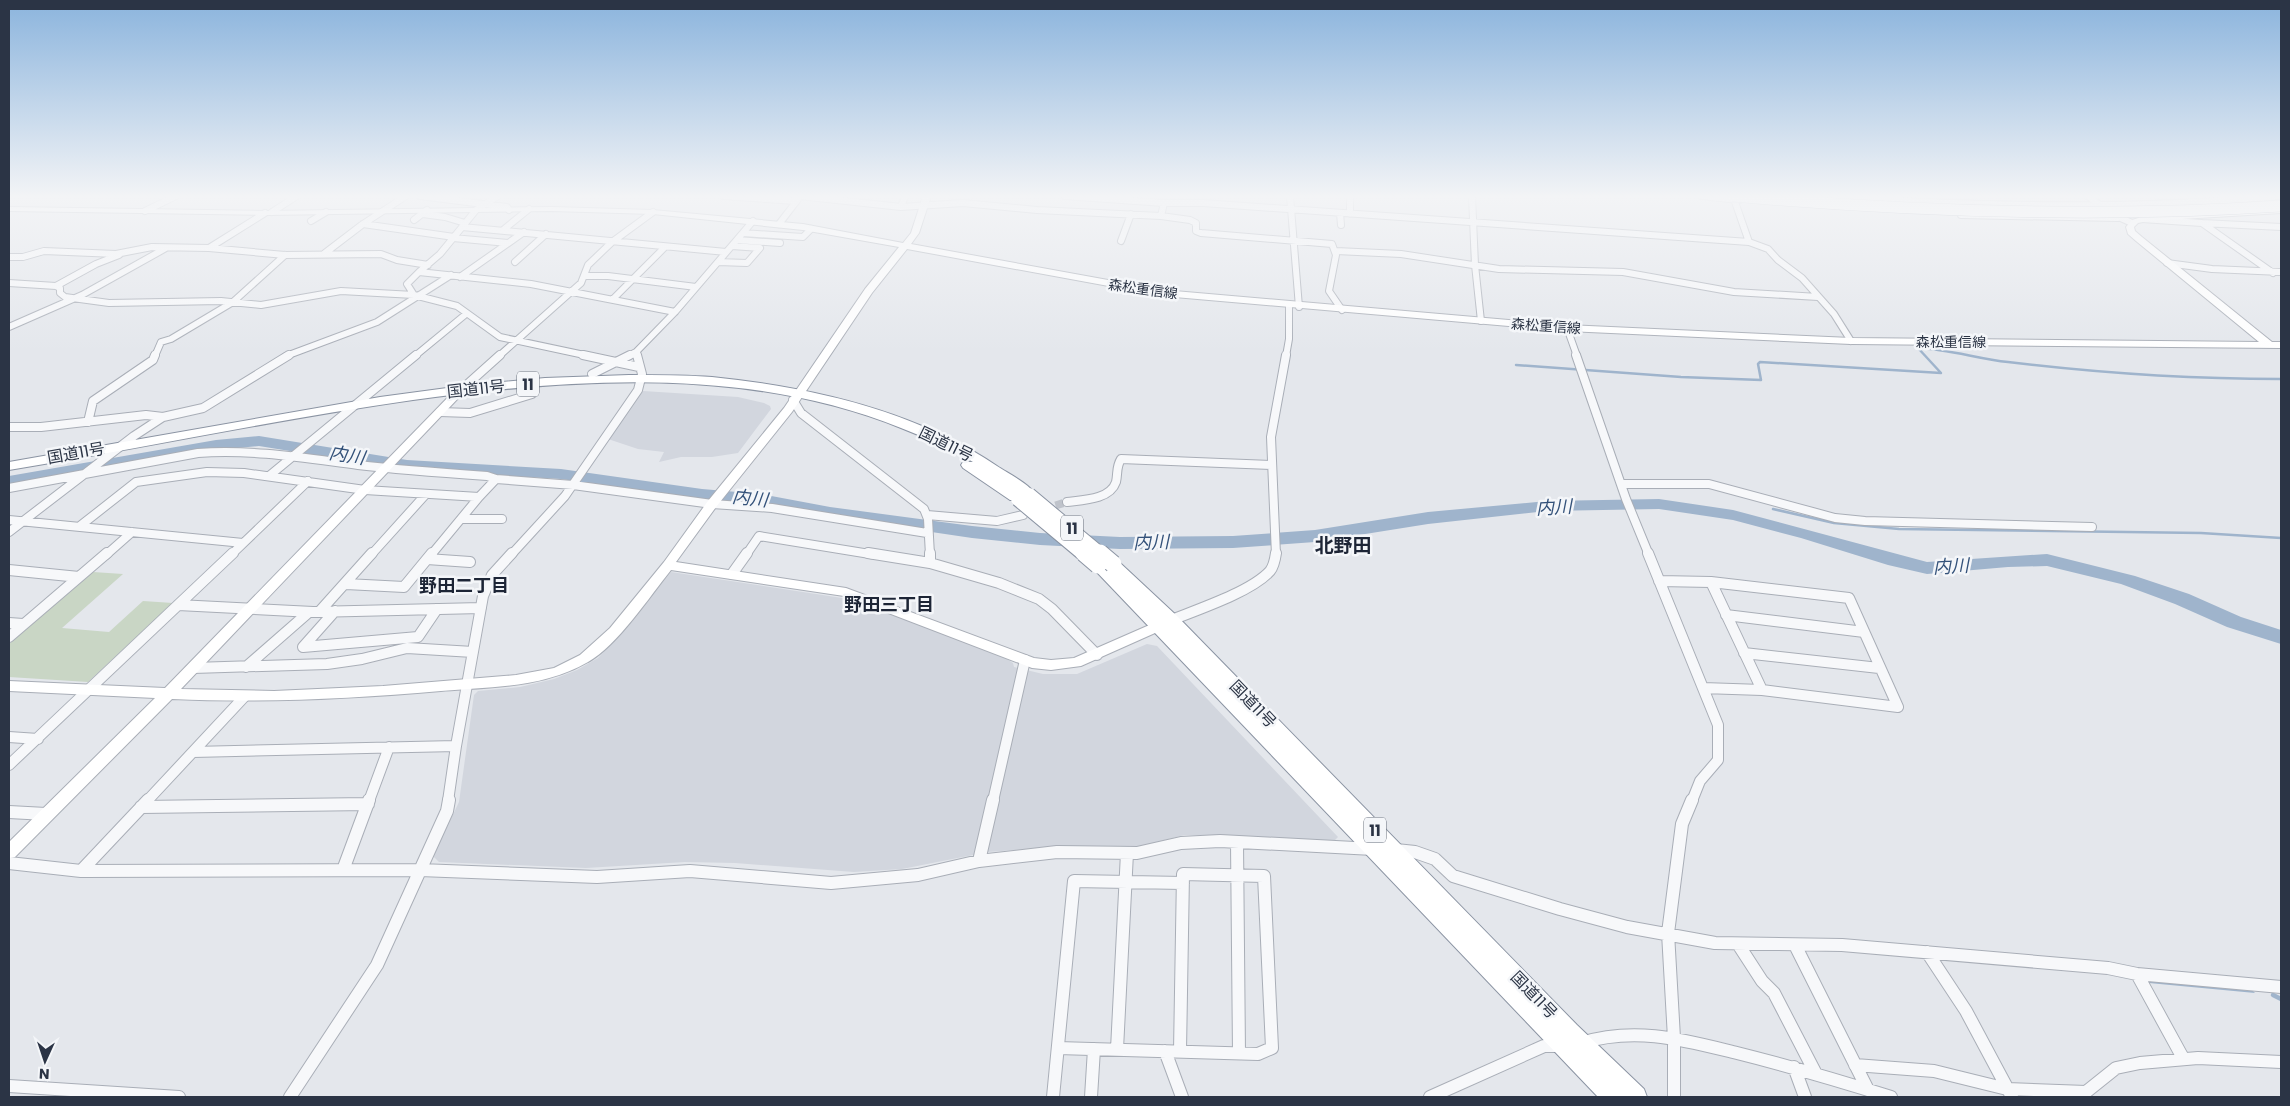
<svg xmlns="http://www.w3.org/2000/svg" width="2290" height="1106" font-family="Poppins,'Noto Sans JP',sans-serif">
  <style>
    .built { fill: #d2d6de }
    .green { fill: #c9d6c5 }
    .water { fill: #9fb4cc }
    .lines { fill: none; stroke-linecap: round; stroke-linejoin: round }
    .stream-far1 { stroke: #9fb4cc; stroke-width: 2.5 }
    .stream { stroke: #9fb4cc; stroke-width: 4.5 }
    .river { fill: #9fb4cc; fill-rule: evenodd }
    .street-tunnel { stroke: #bfc3cb; stroke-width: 8; stroke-dasharray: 8 4; stroke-linecap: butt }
    .street-far3-casing { stroke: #a9aeb7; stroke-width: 8 }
    .street-far2-casing { stroke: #a9aeb7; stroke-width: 10 }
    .street-far1-casing { stroke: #a9aeb7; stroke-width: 12 }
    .street-casing { stroke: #a9aeb7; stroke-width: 14 }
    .secondary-casing { stroke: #a9aeb7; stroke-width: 2 }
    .highway-casing { stroke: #8b94a3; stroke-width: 2 }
    .street-far3 { stroke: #f7f8fa; stroke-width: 6 }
    .street-far2 { stroke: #f7f8fa; stroke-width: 8 }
    .street-far1 { stroke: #f7f8fa; stroke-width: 10 }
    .street { stroke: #f7f8fa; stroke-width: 12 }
    .secondary { fill: #fff; fill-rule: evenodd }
    .highway { fill: #fff; fill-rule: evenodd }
    .highway-bridge-far2-casing { stroke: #8b94a3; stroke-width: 12; stroke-linecap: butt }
    .highway-bridge-far1-casing { stroke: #8b94a3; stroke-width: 16; stroke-linecap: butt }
    .highway-bridge-casing { stroke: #8b94a3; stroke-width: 19; stroke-linecap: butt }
    .highway-bridge-far2 { stroke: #fff; stroke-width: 11 }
    .highway-bridge-far1 { stroke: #fff; stroke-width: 14 }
    .highway-bridge { stroke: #fff; stroke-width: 17 }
    .labels { text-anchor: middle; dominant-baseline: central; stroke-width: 5; stroke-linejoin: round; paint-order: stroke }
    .far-street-label { font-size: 14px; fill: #2b3445; stroke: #f4f6f9 }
    .shield { fill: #f4f6f9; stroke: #676e7b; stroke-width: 1 }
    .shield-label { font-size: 15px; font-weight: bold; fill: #2b3445 }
    .street-label { font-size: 16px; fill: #2b3445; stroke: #f4f6f9 }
    .water-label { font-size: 18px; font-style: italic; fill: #34527a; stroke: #f4f6f9 }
    .neighbourhood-label { font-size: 18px; font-weight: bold; fill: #1d2536; stroke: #f4f6f9 }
    .quarter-label { font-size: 19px; font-weight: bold; fill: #1d2536; stroke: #f4f6f9 }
  </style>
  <rect width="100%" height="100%" fill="#e4e7ec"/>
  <path class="built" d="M643 391 738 397 764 403 770 406 771 409 738 453 712 457H681L659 462 664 452 638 449 608 439Z
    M671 572 862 601 1002 656 1013 663 1014 667 1043 674H1077L1147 644 1157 646 1338 837 1332 843 1277 841 1229 835H1184L1137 847H1056L988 852 902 869 854 872 735 863 685 862 586 868 439 862 433 856 459 802 474 695 478 691 520 687 554 679 577 670 598 658 623 631Z"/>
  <path class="green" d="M93 572 123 574 62 628 109 632 143 601 173 603 88 682 9 677V644Z"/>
  <path class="water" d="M2147 981 2253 991 2255 993 2149 983Z"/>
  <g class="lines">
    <path class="stream-far1" d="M1516 365 1681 377 1761 380 1758 364 1760 362 1941 373 1918 348C1949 349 1978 359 2008 362 2098 373 2190 379 2281 379
      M1773 509 1834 523 1899 529 2201 533 2281 538"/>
    <path class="stream" d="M2273 995 2281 999"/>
    <path class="river" d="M259 436 407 460 561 469 702 489 761 494 830 507 972 526 1040 533 1120 537 1233 536 1315 530 1428 512 1547 501 1659 499 1733 510 1927 562 2047 554 2135 576 2189 594 2241 617 2281 630V644L2227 627 2175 604 2121 584 2047 566 2008 567 1927 574 1888 565 1801 538 1733 520 1659 509 1547 511 1428 524 1315 542 1233 548 1120 549 1040 545 972 538 830 517 761 504 702 499 561 479 407 470 259 446 216 450 9 486V476L216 440Z"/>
    <path class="street-tunnel" d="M1044 509 1067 502"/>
    <g class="street-far3-casing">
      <path id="street-far3" d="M420 196 507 207 509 210
        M498 196 476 210 440 254 419 272 531 284 675 312
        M724 196 796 201
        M800 196 901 207 963 203 1037 210 1161 216 1164 203
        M1065 196 1164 203H1203L1749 242 1768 249 1778 260 1802 278 1834 314 1851 341
        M1290 196 1299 307
        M1350 196V214
        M1472 196 1475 265 1481 321
        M1702 196 1739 200
        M1825 196C1977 207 2129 210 2281 196
        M2088 196 2101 206
        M1734 199 1749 242
        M901 207 905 196
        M145 211 176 196
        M272 212 297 196
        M1340 213 1341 225
        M423 214 445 217 465 223
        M1961 215 2118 218
        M2114 215 2132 223
        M1161 216 1190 220 1196 223V231L1201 233 1332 244 1336 255 1329 291 1342 310
        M2142 219 2202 223 2273 273
        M414 220 427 210
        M311 221 326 212
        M2202 223 2281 227
        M363 224 454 237
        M779 224 799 198
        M462 227 726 252
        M503 230 529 209
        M743 233 803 237 811 229
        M453 238 508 243
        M737 240 780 243
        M1121 241 1131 214
        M209 248 285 255 381 254 397 260 428 265
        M1336 251 1401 254 1499 269 1623 272 1734 292 1818 297
        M325 253 363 224 406 196
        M9 257H23L44 251 116 254 152 247 209 248 265 213
        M515 262 546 234
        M718 262 747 263 760 248 732 246
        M2167 263 2212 269 2281 272
        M584 276H608L696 287
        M460 277 524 232
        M9 283 56 286 60 288V293L65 297 109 303 221 301 261 305 341 291 414 295 457 306 500 337 589 356
        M56 286 96 264 119 255
        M414 295 407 284 419 272
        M613 299 665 247
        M9 327 82 295 166 248
        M1567 328 1577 356
        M155 356 161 342 171 339 233 302 285 255
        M286 356 377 322 451 275
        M415 356 466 314
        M499 356 581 283 588 265 612 242 653 212
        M628 356 636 352
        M637 356 636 352 675 312 753 221
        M1286 356 1289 339V306"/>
    </g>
    <g class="street-far2-casing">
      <path id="street-far2" d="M583 355 639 367
        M1576 355 1626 499 1649 555
        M592 374 630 355
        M461 390 500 355
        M793 400 801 413 924 509 928 519 930 555
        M440 412 470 413 532 394 533 391
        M88 422 93 401 153 360 155 355
        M9 427H41L146 415 163 417
        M269 476 416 355
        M1621 484H1709L1835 518 1865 521 2092 527
        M9 488 198 453C252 449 304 458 358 465 401 470 444 473 487 476L496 479
        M1067 502C1082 500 1110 500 1116 482 1118 473 1116 467 1121 459L1271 465
        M927 515 997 521 1023 515
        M461 519H502
        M9 520 243 543
        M80 526 136 482 207 472 244 473 365 490 479 497 496 479 573 485 712 504 772 508 927 533
        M9 532 134 436 163 417 203 408 289 355
        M106 555 132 532
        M231 555 308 481
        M371 555 426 494
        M431 555 479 497
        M511 555 565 496 638 390 642 374 637 355
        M746 555 759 536 876 555
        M1276 555 1271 437 1286 355"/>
    </g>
    <g class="street-far1-casing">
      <path id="street-far1" d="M868 553 930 563 999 583 1039 599 1052 609 1097 655
        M930 553V563
        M1648 553 1718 725V760L1700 781 1692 801
        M427 559 470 562
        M9 570 79 577
        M732 574 747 553
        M1659 581 1711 582 1849 598 1898 707 1762 690 1703 688
        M1711 582 1762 690
        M346 584 404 587 432 553
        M178 605 313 612 481 608
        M320 611 372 553
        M335 611 303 647 418 637 437 609
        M1726 615 1864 632
        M1169 621C1196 610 1251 592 1270 571 1274 566 1275 560 1276 553
        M9 623 23 624
        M9 637 107 553
        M1744 653 1879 668
        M246 667 309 612
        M193 668 327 664 362 659 407 648 473 652
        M9 737 38 739
        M193 752 456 746
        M9 765 233 553
        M147 801 245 696
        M369 801 389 747
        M448 801 456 746 483 596 492 575 512 553
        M993 801 1025 660"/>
    </g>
    <g class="street-casing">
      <path id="street" d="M141 807 368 804
        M9 812 46 814
        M1237 843 1239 1053
        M1396 850 1415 852 1435 859 1453 876 1560 909 1627 927 1715 943 1842 945 2108 968 2137 974 2281 987
        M979 861 993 800
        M9 863 81 871 420 870 597 877 690 871 831 883 918 875 979 861 1057 852 1137 853 1181 843 1220 841 1373 849
        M343 870 369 800
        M81 871 148 800
        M1738 944 1762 981 1774 993 1816 1074
        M1795 945 1868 1090
        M1927 952 1966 1011 2012 1097
        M2137 974 2183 1058
        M1581 1043C1636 1026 1684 1040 1737 1053 1789 1066 1840 1081 1891 1097
        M1058 1048 1258 1054 1272 1048 1264 876 1183 874 1180 1051
        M1117 1049 1127 853
        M1165 1051 1182 1097
        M1855 1065 1934 1071 2007 1089 2086 1092 2116 1068 2140 1063 2198 1058 2281 1062
        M1794 1067 1805 1097
        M9 1086 179 1097
        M290 1097 377 965 447 811 449 800
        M1053 1097 1074 881 1183 883
        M1091 1097 1094 1049
        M1430 1097 1544 1046H1560
        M1674 1097V1038L1668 933 1682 824 1692 800"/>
    </g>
    <g class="secondary-casing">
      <path id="secondary" d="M923 196H931L919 233 911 244 1163 290 1567 325 1851 338 2259 342 2136 241 2128 234 2126 227 2132 220 2148 215 2281 209V213L2148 221 2138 223 2134 227 2135 231 2142 237 2272 342H2281V348L1851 344 1567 331 1163 296 907 249 872 293 792 412 716 507 676 562 846 588 1034 658 1051 660 1074 658 1154 623H1164L1166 626 1164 629 1081 666 1051 670 1032 668 844 596 671 570C650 596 617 646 588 662 544 688 490 687 441 691 351 699 262 703 172 699L15 857 9 858V842L155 698 9 691V681L165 688 457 388 461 387 466 390 181 689 274 691 383 686 516 675 554 668 580 655 610 628 664 562 708 501 784 408 865 289 899 247 803 230 653 214 552 211 265 215 9 211V207L265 211 552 207 653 210 803 224 903 243 911 233Z"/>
    </g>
    <g class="highway-casing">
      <path id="highway" d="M629 375C656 375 685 375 712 377 810 387 914 410 997 466 1009 474 1028 483 1036 495L1029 499 1022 496 1020 500H1010L963 468 961 465 963 462H973C950 448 926 438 901 428 747 366 574 378 413 400 278 419 144 448 9 470V462L380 397 462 386 545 378Z
        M1113 559 1118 561 1177 616 1577 1025 1644 1089 1647 1097H1598L1090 565 1093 562 1098 560 1106 564 1108 561Z"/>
    </g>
    <use href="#street-far3" class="street-far3"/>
    <use href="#street-far2" class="street-far2"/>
    <use href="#street-far1" class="street-far1"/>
    <use href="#street" class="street"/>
    <use href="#secondary" class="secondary"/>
    <use href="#highway" class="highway"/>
    <g class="highway-bridge-far2-casing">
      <path id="highway-bridge-far2" d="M1733 196C1916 212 2098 218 2281 206"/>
    </g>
    <g class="highway-bridge-far1-casing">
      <path id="highway-bridge-far1" d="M1029 495 1101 555
        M1018 499 1085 555"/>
    </g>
    <g class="highway-bridge-casing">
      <path id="highway-bridge" d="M1084 553 1098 565
        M1100 553 1113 564"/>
    </g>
    <use href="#highway-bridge-far2" class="highway-bridge-far2"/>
    <use href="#highway-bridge-far1" class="highway-bridge-far1"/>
    <use href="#highway-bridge" class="highway-bridge"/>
  </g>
  <linearGradient id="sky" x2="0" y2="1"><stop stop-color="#8bb4dd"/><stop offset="0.56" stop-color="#f3f4f6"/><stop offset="1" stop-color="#f3f4f6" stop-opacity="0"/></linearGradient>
  <rect width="2290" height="351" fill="url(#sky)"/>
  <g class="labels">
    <g class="far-street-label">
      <text transform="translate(1143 289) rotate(8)">森松重信線</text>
      <text transform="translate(1546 326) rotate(4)">森松重信線</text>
      <text x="1951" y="342">森松重信線</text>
    </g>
    <g class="shield">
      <rect x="517" y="371.5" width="22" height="25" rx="4"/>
      <rect x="1061" y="515.5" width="22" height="25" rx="4"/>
      <rect x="1364" y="817.5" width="22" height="25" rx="4"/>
    </g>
    <g class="shield-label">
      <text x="528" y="384">11</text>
      <text x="1072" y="528">11</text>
      <text x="1375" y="830">11</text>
    </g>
    <g class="street-label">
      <text transform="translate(476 389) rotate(-6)">国道11号</text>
      <text transform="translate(946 444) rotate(26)">国道11号</text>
      <text transform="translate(76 453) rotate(-10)">国道11号</text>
      <text transform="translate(1253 704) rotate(46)">国道11号</text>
      <text transform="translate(1534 995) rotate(46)">国道11号</text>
    </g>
    <g class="water-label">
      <text transform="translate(347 455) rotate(9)">内川</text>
      <text transform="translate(750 498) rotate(6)">内川</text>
      <text transform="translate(1554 507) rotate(-3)">内川</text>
      <text transform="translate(1151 542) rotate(-2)">内川</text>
      <text transform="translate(1951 566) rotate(-3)">内川</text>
    </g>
    <g class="neighbourhood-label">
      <text x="464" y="585">野田二丁目</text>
      <text x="889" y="604">野田三丁目</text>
    </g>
    <g class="quarter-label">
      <text x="1343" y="545">北野田</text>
    </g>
  </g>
  <rect width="2290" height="1106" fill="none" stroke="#2b3445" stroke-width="20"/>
  <g transform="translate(45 1061) rotate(183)" stroke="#f4f6f9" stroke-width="4" paint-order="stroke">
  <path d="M0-4L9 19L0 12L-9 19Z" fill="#2b3445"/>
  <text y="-8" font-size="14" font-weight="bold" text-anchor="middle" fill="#2b3445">N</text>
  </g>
</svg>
